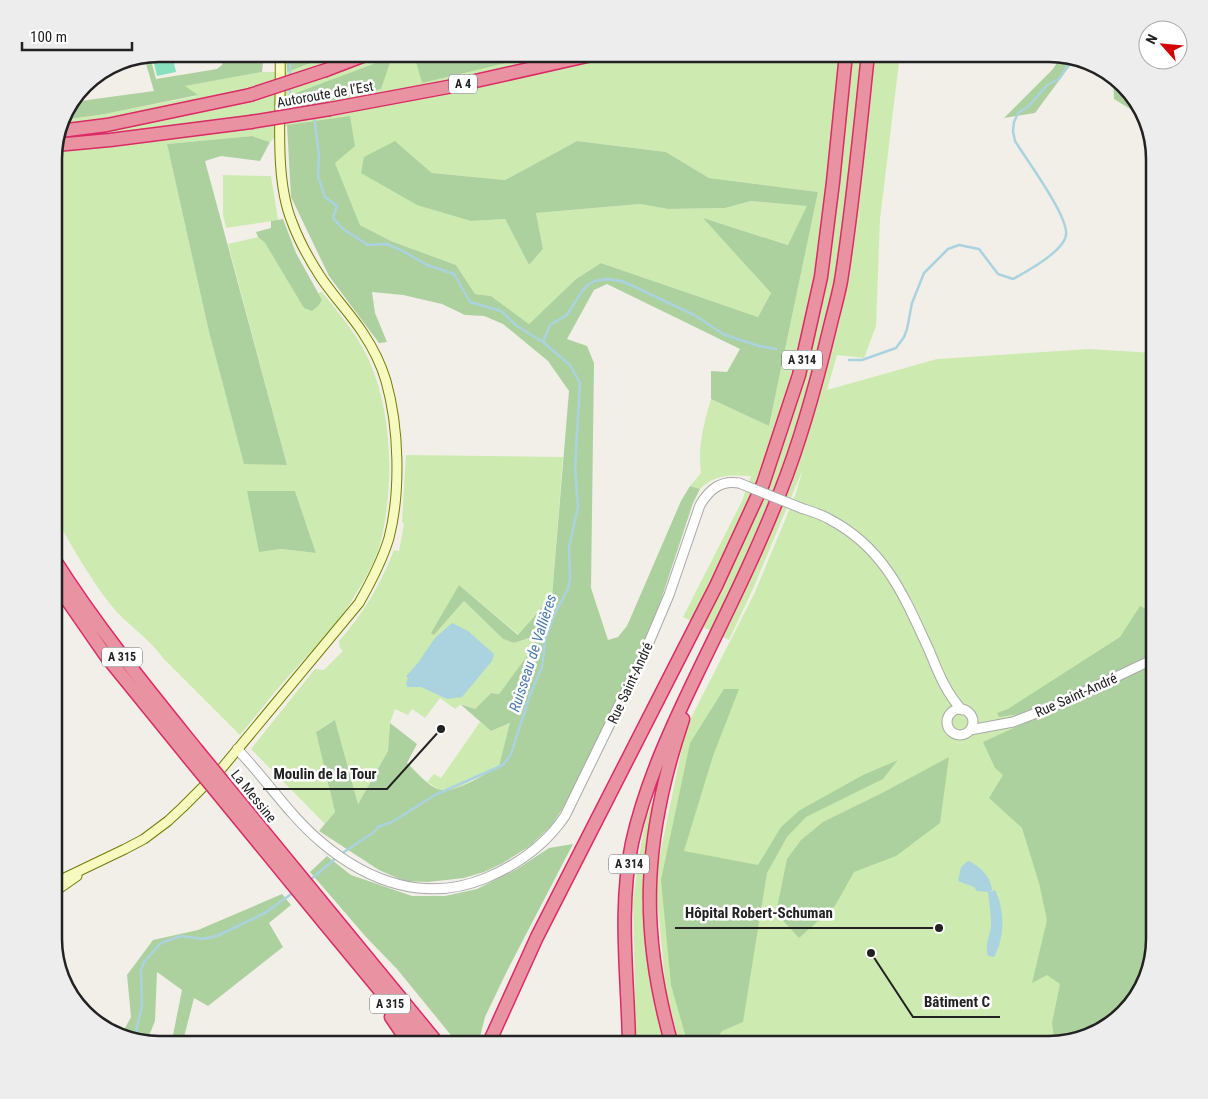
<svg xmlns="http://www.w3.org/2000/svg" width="1208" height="1099" font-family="'Roboto Condensed',sans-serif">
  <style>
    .grass { fill: #cdebb0; fill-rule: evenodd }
    .forest { fill: #add19e }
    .pitch { fill: #88e0be }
    .water { fill: #aad3df }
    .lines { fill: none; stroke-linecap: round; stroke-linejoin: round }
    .stream { stroke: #aad3df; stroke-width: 2.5 }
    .tertiary-casing { stroke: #a9a9a9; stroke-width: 11 }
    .secondary-casing { stroke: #707d05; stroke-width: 11 }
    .motorway-casing { stroke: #dc2a67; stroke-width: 15 }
    .tertiary { stroke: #fff; stroke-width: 9 }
    .secondary { stroke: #f7fabf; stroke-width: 9 }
    .motorway { stroke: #e892a2; stroke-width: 12 }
    .tertiary-bridge-casing { stroke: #a9a9a9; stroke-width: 11; stroke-linecap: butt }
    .motorway-bridge-casing { stroke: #dc2a67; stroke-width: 15; stroke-linecap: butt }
    .tertiary-bridge { stroke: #fff; stroke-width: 9 }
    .motorway-bridge { stroke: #e892a2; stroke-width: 12 }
    .labels { text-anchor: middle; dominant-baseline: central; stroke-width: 5; stroke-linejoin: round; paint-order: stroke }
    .shield { fill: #fff; stroke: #646464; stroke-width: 1 }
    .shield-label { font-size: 12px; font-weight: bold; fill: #222 }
    .street-label { font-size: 14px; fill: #222; stroke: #fff }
    .water-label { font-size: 15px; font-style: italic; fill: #4a7aab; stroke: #fff }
    .rim { fill: none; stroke: #222; stroke-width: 2.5 }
    .leader { fill: none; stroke: #222; stroke-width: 2 }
    .callout-dot { fill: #222; stroke: #fff; stroke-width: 2 }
    .callout-label { font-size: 15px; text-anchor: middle; font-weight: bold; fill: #222; stroke: #fff; stroke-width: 5; stroke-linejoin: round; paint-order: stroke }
  </style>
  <rect width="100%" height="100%" fill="#f2efe9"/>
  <path class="grass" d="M335 54H900L880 219 876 326 864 358 837 355 827 390 937 359 1089 349 1154 353V946L1146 980 1123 1014 1089 1037 1048 1045H680L666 993 655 878 686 728 755 592 795 496 803 469 753 589 729 640 683 617 742 501 751 476C731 475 715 474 700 489L690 486 701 473C697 448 704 423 711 399L769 426 818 192 709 178 666 152 577 141 505 180 432 173 395 141 471 221 505 219 529 265 543 249 536 213 640 204 668 209 725 208 751 201 808 206 789 245 705 219 771 293 758 317 601 263 576 279 529 324 491 296 475 294 456 265 391 241 360 225 335 163 287 125 270 142 252 136 167 144 209 332 244 463 287 465 228 244 258 237 265 243 280 268 322 300 318 293 322 292C338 312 355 332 366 354 393 409 395 486 380 544 374 566 359 589 347 608 330 633 308 654 288 677 271 696 256 716 240 735L164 659C148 637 126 624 110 604 89 577 72 546 54 516V153L63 120 105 114 197 96 184 86 262 72H287ZM295 491 316 553 281 549 259 551Z
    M223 175 271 176 278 220 226 228 223 215Z
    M406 455 563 457 552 596 519 635 459 585 434 635 464 601 503 639 514 643 529 638 536 645 499 694 491 693 475 709 461 704 455 709 440 698 425 718 412 709 408 715 395 709 390 723 388 751 358 804 335 720 317 731 335 812 325 824 251 749 315 669 324 670 343 651 340 648 339 641C363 614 381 584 394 550L399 551 404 524 402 522Z
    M480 722 491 731 511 723 499 766 456 789 440 790 427 782 434 774 441 778Z
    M657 790 642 903 654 1006 666 1045H636L633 901 639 856 646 818Z"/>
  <path class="forest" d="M226 54H264L262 72 185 86 198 95 105 114 63 120 65 113 73 102 154 91 144 57 150 56 156 79 217 69 222 65Z
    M286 54H335L287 72Z
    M414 54H544L422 83Z
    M1061 56 1075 59 1035 113 1004 118 1053 69Z
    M392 57 381 89 294 109 296 93Z
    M1113 78 1123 85 1145 118 1114 99Z
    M350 116 355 146 335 163 360 225 391 241 456 265 475 294 491 296 529 324 576 279 601 263 758 317 771 293 703 218 788 245 807 206 751 201 725 208 668 209 640 204 536 213 543 249 529 265 505 219 471 221 417 205 361 173 364 157 395 141 432 173 505 180 577 141 666 152 709 178 818 192 769 426 711 399V371L727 372 740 349 607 284 594 290 567 339 587 346 594 363 591 588 608 640 618 637 627 626 681 501 690 486 700 489 693 503 659 606 636 659 567 802 551 826 530 846 501 864 484 872 464 878 428 882 404 881 379 870 319 831 335 812 316 732 335 720 358 804 388 751 390 723 417 744 407 763C416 771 428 787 441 790 457 793 484 774 499 766L510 723 491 731 460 704 475 709 491 693 499 694 536 644 529 638 514 643 503 639 464 601 434 635 431 633 459 585 518 635 552 596 569 391 548 361 503 324 484 316 465 315 442 304 403 295 372 292 375 313 387 342 379 343 329 276 291 197 287 125Z
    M252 136 270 142 260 161 221 156 205 161 287 465 244 464 209 332 167 144Z
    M283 219 296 253 322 300 318 306 312 311 304 308 265 243 258 237 256 232 271 228V221Z
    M247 491H295L316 553 281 549 259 552Z
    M1140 606 1154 613V655L1027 713 999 717 997 713 1008 709 1120 637Z
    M1146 667 1154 673V946L1146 980 1123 1014 1089 1037 1055 1044 1052 1023 1060 984 1047 975 1032 983 1047 920 1039 883 1022 828 989 798 1003 775 995 768 983 742Z
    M724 689H739L713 756 684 851 758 865 781 827 800 810 863 775 898 760 883 779 806 817 787 837 767 873 743 1022 722 1031 713 1045H688L671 985 661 880 690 743Z
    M949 757 940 823 896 856 854 872 835 906 799 938 776 913 787 859 801 840 823 822 884 792Z
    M573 844 507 971 485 1017 478 1045H459L397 969 366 937 310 872 327 856 351 875 412 896H445L477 889 517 869 549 848Z
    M282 894 291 905 269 923 283 947 208 1006 194 998 182 1045H171L182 990 157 972 155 1021 146 1043 120 1037 131 1017 127 975 153 940 198 930Z"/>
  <path class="pitch" d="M160 54H172L176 72 157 76 152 55Z"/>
  <path class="water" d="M452 623 468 631 494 654 492 661 462 697 447 699 421 687H407L406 683 408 678 406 676 417 664 435 638Z
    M968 861C979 865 991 877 992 890L989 892 995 890C1005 910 1005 937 994 957L988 956C984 943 991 935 991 924 991 914 989 903 988 892L977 891 974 887 958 881 961 867Z"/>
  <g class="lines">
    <path class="stream" d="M290 54V77
      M1120 83C1120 93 1129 98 1136 104
      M290 85V99H312L313 108
      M314 116 319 155 318 176 325 197 337 206 333 218 343 229 368 245 387 244 403 251 427 265 454 274 470 302 501 311 517 326 543 342
      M849 360H862L896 348 904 337 907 329 912 303 924 273 948 249 959 245 979 249 998 274 1013 279C1026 272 1064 251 1066 235 1069 217 1026 159 1015 141L1013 131 1014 122 1018 113 1029 106 1047 85 1059 79 1072 58
      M341 854 373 833 378 827 392 822 435 795 503 765 511 754 530 695 542 667 545 641 554 615 568 589 570 578 569 547 578 507 575 468 580 383 570 365 543 342 550 325 567 315 582 291 589 284 595 281 607 279 621 281 633 286 694 315 725 335 759 346 776 349
      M309 881 337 857
      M134 1040 142 1006 141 970 144 962 161 943 181 936 202 939 217 936 265 913 294 892"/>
    <g class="tertiary-casing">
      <path id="tertiary" d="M801 508C810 511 821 514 829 519 885 548 904 596 929 650 938 672 946 693 962 710
        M947 722a13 13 0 1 1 26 0a13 13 0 1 1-26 0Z
        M970 730 1013 722 1052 707 1154 659
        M237 749C266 779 289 815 321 842 368 882 426 903 486 878 517 865 546 844 565 816L644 654 669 595 700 505C709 490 720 480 739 483"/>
    </g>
    <g class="secondary-casing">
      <path id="secondary" d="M54 883 125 849 144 839 168 821 183 807 222 768 359 603C371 582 382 561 389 538 401 491 399 427 386 381 381 364 373 348 363 333 350 313 333 296 320 276 309 259 299 241 292 222 273 176 282 105 280 54
        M54 892 77 876"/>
    </g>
    <g class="motorway-casing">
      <path id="motorway" d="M326 70 368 54
        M330 109 453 86 596 54
        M60 131 107 125 250 95
        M56 145 110 140 251 122
        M54 559C97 627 147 688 197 750
        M54 581 106 656 188 757
        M334 917 439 1045
        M325 924 425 1045
        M391 1017 410 1045
        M488 1045 537 937 716 586 763 484 799 375 821 277 833 182 846 54
        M629 1045C628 978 618 910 632 843 645 784 671 728 697 674 726 614 757 552 781 490 801 439 816 385 829 331 833 314 838 297 841 281 853 205 860 129 868 54
        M672 1045C638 927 644 835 683 719"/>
    </g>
    <use href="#tertiary" class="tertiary"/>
    <use href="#secondary" class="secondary"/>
    <use href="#motorway" class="motorway"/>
    <g class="tertiary-bridge-casing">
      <path id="tertiary-bridge" d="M739 483 801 508"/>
    </g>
    <g class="motorway-bridge-casing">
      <path id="motorway-bridge" d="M250 95 326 70
        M251 122 330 109
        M197 750 334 917
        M188 757 325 924"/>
    </g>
    <use href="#tertiary-bridge" class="tertiary-bridge"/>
    <use href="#motorway-bridge" class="motorway-bridge"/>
  </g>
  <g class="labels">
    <g class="shield">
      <rect x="449" y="74.5" width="28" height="19" rx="4"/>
      <rect x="782" y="350.5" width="40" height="19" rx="4"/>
      <rect x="102" y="647.5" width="40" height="19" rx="4"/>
      <rect x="609" y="854.5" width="40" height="19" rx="4"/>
      <rect x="370" y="994.5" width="40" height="19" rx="4"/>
    </g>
    <g class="shield-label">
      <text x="463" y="84">A 4</text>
      <text x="802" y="360">A 314</text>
      <text x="122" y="657">A 315</text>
      <text x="629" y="864">A 314</text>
      <text x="390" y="1004">A 315</text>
    </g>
    <g class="street-label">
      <text transform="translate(325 94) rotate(-10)">Autoroute de l’Est</text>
      <text transform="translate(630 683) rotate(-65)">Rue Saint-André</text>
      <text transform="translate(1076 695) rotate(-24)">Rue Saint-André</text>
      <text transform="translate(254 796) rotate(51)">La Messine</text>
    </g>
    <g class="water-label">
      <text transform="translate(533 653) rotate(-72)">Ruisseau de Vallières</text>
    </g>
  </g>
  <path d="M0 0H1208V1099H0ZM159 62H1049A97 97 0 0 1 1146 159V939A97 97 0 0 1 1049 1036H159A97 97 0 0 1 62 939V159A97 97 0 0 1 159 62Z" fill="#ededed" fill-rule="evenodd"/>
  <path class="rim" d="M159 62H1049A97 97 0 0 1 1146 159V939A97 97 0 0 1 1049 1036H159A97 97 0 0 1 62 939V159A97 97 0 0 1 159 62Z"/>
  <path class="leader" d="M441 729L387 789H263M939 928L842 928H675M871 953L913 1017H1000"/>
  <g class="callout-dot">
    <circle cx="441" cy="729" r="5"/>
    <circle cx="939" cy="928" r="5"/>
    <circle cx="871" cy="953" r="5"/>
  </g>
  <g class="callout-label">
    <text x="325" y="779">Moulin de la Tour</text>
    <text x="759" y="918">Hôpital Robert-Schuman</text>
    <text x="957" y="1007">Bâtiment C</text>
  </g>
  <g transform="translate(1163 45) rotate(297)"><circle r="24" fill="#ffffff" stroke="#a7a7a7"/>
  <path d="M0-4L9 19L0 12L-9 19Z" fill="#d40000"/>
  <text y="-8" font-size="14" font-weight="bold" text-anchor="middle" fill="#222222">N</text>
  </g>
  <path d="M22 42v8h110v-8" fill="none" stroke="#222222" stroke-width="2.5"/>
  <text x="30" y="42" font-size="15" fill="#222222" stroke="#ffffff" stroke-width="4" paint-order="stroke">100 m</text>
</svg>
